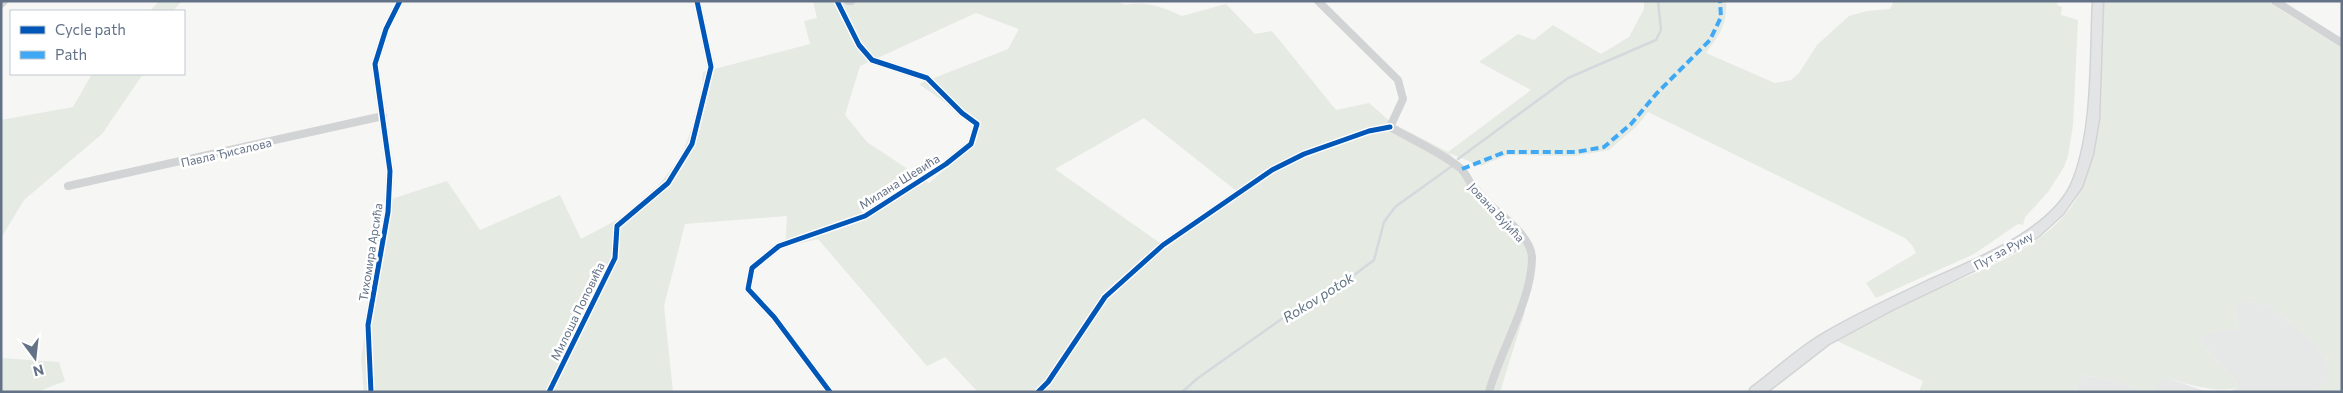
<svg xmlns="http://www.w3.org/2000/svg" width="2343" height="393" font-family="Commissioner,sans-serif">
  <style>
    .built { fill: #e6e7e7 }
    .green { fill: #e5eae3; fill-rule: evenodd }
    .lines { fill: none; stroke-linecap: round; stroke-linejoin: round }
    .stream { stroke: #d4d9dd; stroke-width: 2.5 }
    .primary-casing { stroke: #d2d3d4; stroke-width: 3 }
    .street { stroke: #d2d3d4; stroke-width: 8 }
    .primary { fill: #e3e4e5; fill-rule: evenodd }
    .quiet { stroke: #3fa9f5; stroke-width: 4; stroke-dasharray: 8 4; stroke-linecap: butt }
    .cycleway-casing { stroke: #fff; stroke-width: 8 }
    .cycleway { stroke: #0057b8; stroke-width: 5 }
    .labels { text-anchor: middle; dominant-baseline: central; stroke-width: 5; stroke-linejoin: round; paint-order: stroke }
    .street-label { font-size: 12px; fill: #647287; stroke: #fff }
    .water-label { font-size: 14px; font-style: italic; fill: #607483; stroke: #fff }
  </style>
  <rect width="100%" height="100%" fill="#f6f6f5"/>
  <path class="built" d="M2254 302 2270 306 2314 343 2325 358 2332 379 2313 392H2230L2237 388 2236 381 2199 340 2201 335 2219 330H2238L2235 304Z
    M2082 375 2110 380 2133 388 2151 391 2164 377 2208 392H2078L2075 389Z"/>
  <path class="green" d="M159 1H182L173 11H178H150Z
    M813 1H1116L1126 5C1143 0 1166 8 1182 16L1226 4 1255 34 1272 31 1336 110 1369 103 1392 123 1448 152 1531 90 1479 62 1518 34 1534 40 1553 25 1601 54 1629 37 1644 9V1H1726C1727 26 1720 34 1706 53L1775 83 1791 80 1799 73 1817 45 1849 16 1867 11 1890 9 1894 1H2058L2057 5 2062 7 2061 15 2078 20 2073 125 2068 156 2064 167 2048 192 2025 217 2023 225 2018 224 1974 254 1876 298 1866 283 1916 253 1912 245 1905 238 1648 112 1637 126 1609 150 1575 156 1507 155 1481 166 1449 153 1506 217 1533 259 1524 315 1500 392H978L945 357 927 366 818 239 785 247 787 216 685 224 664 306 673 392H364L361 360 373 278 382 202 447 181 480 230 560 195 581 239 641 207 681 157 701 103 703 72 810 44 804 21 817 18ZM976 13 1019 29 1008 49 919 84 980 127 976 142 929 183 867 142 845 115 860 66ZM1144 118 1239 193 1167 248 1055 169Z
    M2103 1H2267L2342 48V392H2313L2331 379 2325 358 2314 343 2270 306 2254 302 2235 304 2238 330H2219L2201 335 2199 340 2236 381 2237 388C2214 393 2186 384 2164 377L2151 391H2141L2110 380 2082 375 2075 389 2078 392H1919L1923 381 1835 340C1864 324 1895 308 1926 294 1984 268 2063 245 2086 178 2097 148 2097 119 2099 88 2100 59 2101 30 2103 1Z
    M92 74H143L102 134 24 200 1 238V120L73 107Z
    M1 358 59 362 65 381 37 392H1Z"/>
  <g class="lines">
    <path class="stream" d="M1458 159 1568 78 1656 40 1661 30 1658 1
      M1182 392 1198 378 1300 306 1334 290 1374 260 1384 222 1395 207 1452 166"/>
    <g class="primary-casing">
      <path id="primary" d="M2093 1H2103L2099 119 2093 154 2082 187 2063 214 2039 236 2017 250 1892 310 1829 344 1767 392H1749L1751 388C1774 371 1796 350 1821 335 1854 315 1890 299 1925 282 1971 261 2048 233 2071 185 2094 133 2090 58 2093 1Z"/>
    </g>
    <path class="street" d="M848 1H851
      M1318 1 1398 80 1403 99 1390 127
      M2275 1 2342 43
      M1 4 4 1
      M1390 127C1413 140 1438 151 1459 167 1466 172 1469 182 1474 189 1488 208 1532 232 1532 258 1532 300 1500 351 1489 392
      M68 186 383 116
      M371 392 368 325 388 212 390 171 375 64 386 29 400 1
      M549 392 615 258 617 226 668 183 692 144 711 67 697 1
      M830 392 774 317 748 289 752 268 779 246 865 216 946 164 971 144 977 124 962 113 927 78 872 60 859 45 837 1
      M1038 392 1048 382 1105 297 1163 245 1272 170 1304 154 1369 131 1390 127"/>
    <use href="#primary" class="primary"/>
    <path class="quiet" d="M1462 169 1505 152H1576L1604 147 1631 124 1657 93 1710 40 1721 17 1720 1"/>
    <g class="cycleway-casing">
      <path id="cycleway" d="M371 392 368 325 388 212 390 171 375 64 386 29 400 1
        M549 392 615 258 617 226 668 183 692 144 711 67 697 1
        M830 392 774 317 748 289 752 268 779 246 865 216 946 164 971 144 977 124 962 113 927 78 872 60 859 45 837 1
        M1038 392 1048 382 1105 297 1163 245 1272 170 1304 154 1369 131 1390 127"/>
    </g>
    <use href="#cycleway" class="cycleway"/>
  </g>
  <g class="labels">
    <g class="street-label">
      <text transform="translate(226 152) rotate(-13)">Павла Ђисалова</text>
      <text transform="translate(899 181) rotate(-32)">Милана Шевића</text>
      <text transform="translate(1497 212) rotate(47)">Јована Вујића</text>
      <text transform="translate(2003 250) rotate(-29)">Пут за Руму</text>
      <text transform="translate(370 252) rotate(-81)">Тихомира Арсића</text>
      <text transform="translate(577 311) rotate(-64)">Милоша Поповића</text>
    </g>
    <g class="water-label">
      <text transform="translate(1318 297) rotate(-32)">Rokov potok</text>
    </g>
  </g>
  <rect width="2343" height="393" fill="none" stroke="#647287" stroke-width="5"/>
  <rect x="10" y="10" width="175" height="65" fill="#ffffff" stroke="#c1c7cf"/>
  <rect x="20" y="26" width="25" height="8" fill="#0057b8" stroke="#c1c7cf"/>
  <text x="55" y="35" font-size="15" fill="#647287">Cycle path</text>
  <rect x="20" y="51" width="25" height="8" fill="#3fa9f5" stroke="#c1c7cf"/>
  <text x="55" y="60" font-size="15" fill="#647287">Path</text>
  <g transform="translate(35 358) rotate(165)" stroke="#ffffff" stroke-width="4" paint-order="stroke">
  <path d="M0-4L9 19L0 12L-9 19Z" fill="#647287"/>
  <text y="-8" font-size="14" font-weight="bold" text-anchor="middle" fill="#647287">N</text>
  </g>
</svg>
